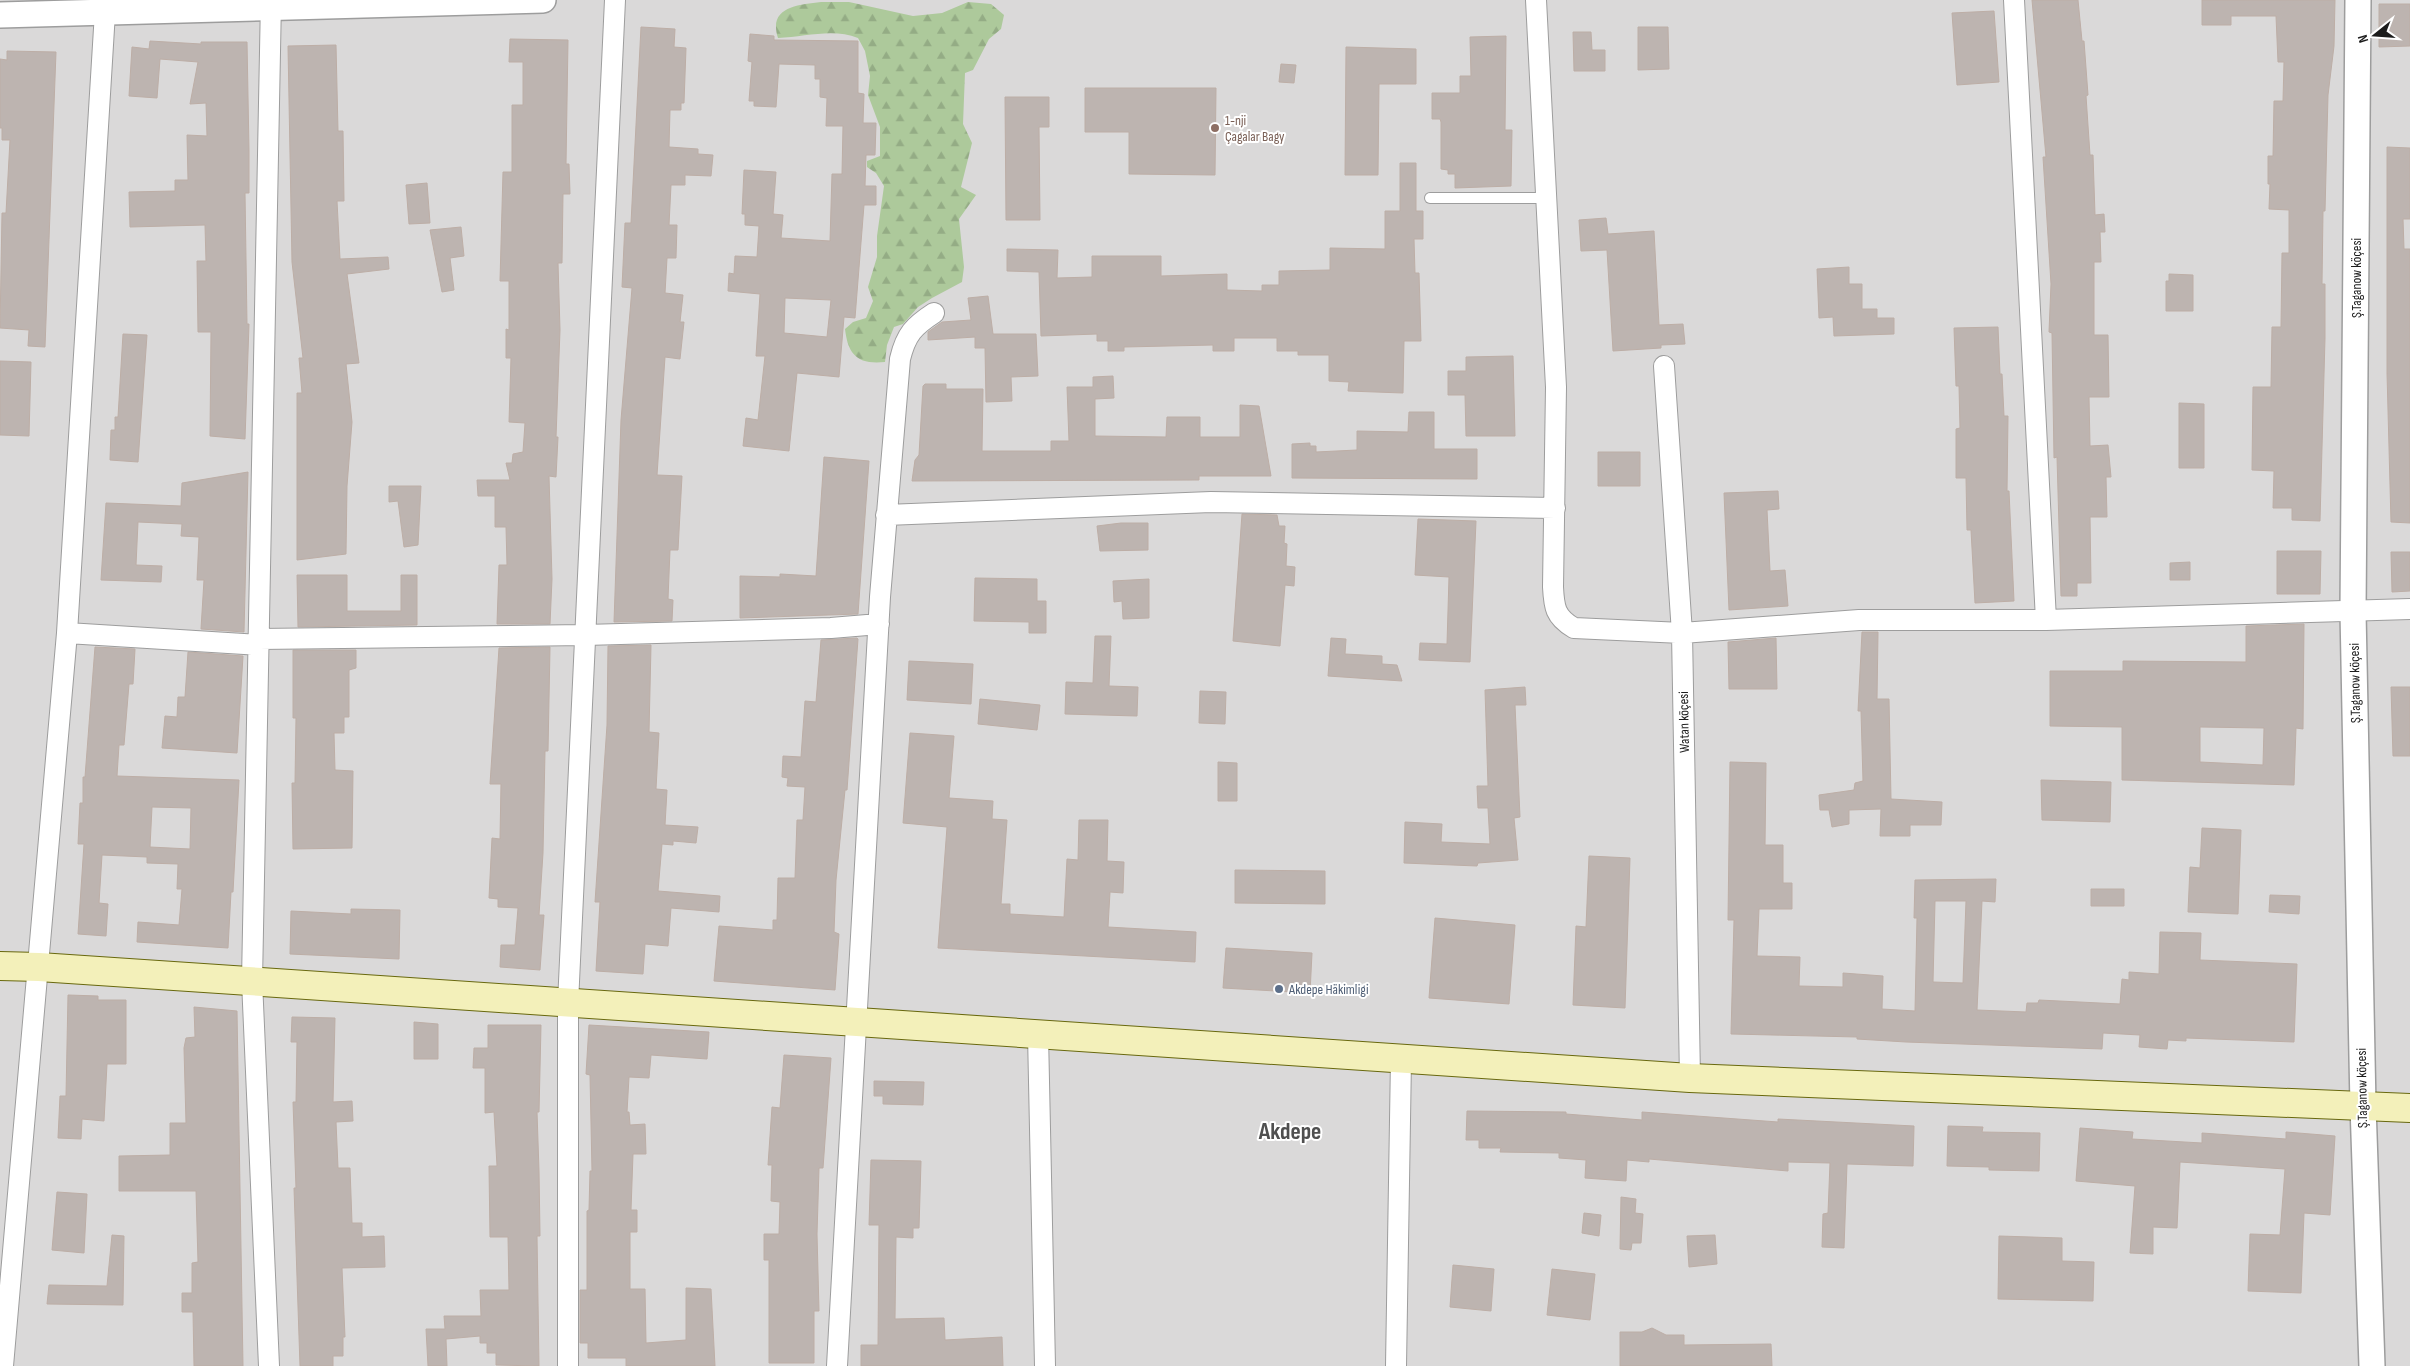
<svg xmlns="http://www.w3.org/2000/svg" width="2410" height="1366" font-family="'Sofia Sans Condensed',sans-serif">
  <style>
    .residential { fill: #dad9d9 }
    .forest { fill: url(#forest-firs) }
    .building { fill: #bdb4b0; stroke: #bdaea6; fill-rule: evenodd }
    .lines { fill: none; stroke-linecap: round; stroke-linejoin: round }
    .service-casing { stroke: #9d9d9d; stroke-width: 12 }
    .minor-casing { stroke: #9d9d9d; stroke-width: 22 }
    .tertiary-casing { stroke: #9d9d9d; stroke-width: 28 }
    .secondary-casing { stroke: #68680e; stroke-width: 30 }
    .service { stroke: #fff; stroke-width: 10 }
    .minor { stroke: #fff; stroke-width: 20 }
    .tertiary { stroke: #fff; stroke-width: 25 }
    .secondary { stroke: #f3f0ba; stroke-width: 28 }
    .education-dot { fill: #8d6e63; stroke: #fff; stroke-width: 2 }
    .service-dot { fill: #5c6f8a; stroke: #fff; stroke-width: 2 }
    .labels { text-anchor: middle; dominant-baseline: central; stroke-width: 4; stroke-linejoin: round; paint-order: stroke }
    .education-label { font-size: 14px; fill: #785e54; stroke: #fff; text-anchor: start }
    .street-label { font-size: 14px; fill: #1c1c1c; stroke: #fff }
    .service-label { font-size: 14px; fill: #4e5e75; stroke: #fff; text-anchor: start }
    .town-label { font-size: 24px; font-weight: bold; fill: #4f4f4f; stroke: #fff }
  </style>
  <defs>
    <pattern id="forest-firs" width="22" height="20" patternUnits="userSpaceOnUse" patternTransform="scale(1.25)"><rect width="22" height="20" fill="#adc99b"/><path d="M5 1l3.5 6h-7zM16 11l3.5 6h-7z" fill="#94ac85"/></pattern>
  </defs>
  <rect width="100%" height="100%" fill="#ede8e3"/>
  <path class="residential" d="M0 0H2410V1366H0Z"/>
  <path class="forest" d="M821 2H849L913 16 942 13 968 2 991 4 1004 15 1001 29 989 39 973 70 965 73 963 124 972 143 961 187 976 195 959 219 964 267 962 282 932 298 918 307 903 324 894 327 887 345 885 362C857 365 848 354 845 329L853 322 866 318 873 301 868 287 877 257V236L884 186 876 173 867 167V161L880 156V127L868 95 870 76 865 51 858 38C833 28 805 37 778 38 768 7 797 5 821 2Z"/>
  <path class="building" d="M2032 0H2078L2082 41H2084L2088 95 2086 96 2090 155H2093L2095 215 2104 214 2105 232H2100L2101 262H2094V335H2108L2109 397H2089L2090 446 2108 445 2111 477H2106L2107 517H2090L2091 583H2077V596H2061L2057 457 2054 458 2052 333 2049 332 2051 284 2043 157H2046Z
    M2202 0H2335L2334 46 2328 95 2325 211H2323L2322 284H2325V338L2320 521 2292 520V508H2273L2274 471 2252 470 2253 387H2271L2272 327H2281L2282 253H2289V210L2269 209 2270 184H2268V156H2273L2274 101H2283L2284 62H2278L2276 16H2231V25H2202Z
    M2379 4H2410V46L2379 47Z
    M1994 11 1999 82 1957 85 1952 13Z
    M641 27 675 29 674 47 686 48 684 103H681V110H670L669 147 698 149V154L713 155 711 176 685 175V185H671L669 225H677L676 258H667L665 293 683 295 680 322H684L680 359 665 357 657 475 682 476 678 550H670L668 599 673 600 672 621 614 622 621 420 632 288 622 287 625 223H631Z
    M1638 27H1668L1669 69 1638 70Z
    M1573 32H1591L1592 50H1605V71H1574Z
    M750 34 774 36V40L858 41V93L864 94 863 123H876L875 155H866L865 186H876V205H864L855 318 844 317 839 377 797 373 789 451 743 446 746 418 758 420 765 356H756L760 294 728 291 729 273 734 274 735 256 757 257 759 226 745 225V214H742L744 170 776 172 773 214 783 215 781 238 830 241 832 174H842L843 126H826L827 98 820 97V79H815V65L779 64 776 107 754 106V101H749L752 62 748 61ZM785 298 831 300 827 337 784 333Z
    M1506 36 1505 130H1512L1511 186 1455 188V174H1448V170L1441 169V122L1440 119H1432V93H1460V76H1471L1470 37Z
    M510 39 568 40 566 164H569L570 194H563L562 263H558L560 330 556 437H558L556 477 549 476 552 579 550 624H497L499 565H507L506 527H495V496H478L477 480H510L506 463H512L513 454 523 452 525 423 509 422 511 358H506V329L509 330V281H500L503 172H512V105H523V62H509Z
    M150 41 201 44V42H247L249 151V193H245L247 324H249L245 439 210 436 211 332H198L197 261H206L205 225 130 227 129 192 175 191V180H188L187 135 207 136 206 103 190 104 198 62 160 59 157 98 129 96 132 47 149 49Z
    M336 45 338 131H343L344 201H337L340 259 388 257 389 269 347 274 359 363 346 364 352 422 347 486 346 554 297 560V393H302L299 358H303L292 262 288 46Z
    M1346 47 1416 49V84H1379L1378 175H1345Z
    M7 51 56 52 45 347 28 346 29 330 0 328 2 213H6L10 140H2V128H0V59L7 60Z
    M1281 64 1296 65 1294 83 1279 82Z
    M1085 88H1216L1215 175 1129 174V132H1085Z
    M1005 97H1049V127H1039L1040 220H1006Z
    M2387 147 2410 148V219H2403L2404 249H2410V523L2391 522 2387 373Z
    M1400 163H1416V211H1423V239H1414L1415 273H1419L1421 341H1404L1403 393 1348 391 1349 382 1329 381V355H1298V351H1277V338H1234V351H1213V345L1124 347V351H1108V341H1097V334L1041 336 1039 272 1007 271V249L1058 250 1057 278 1092 277V256H1161V276L1227 274V290L1262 291V285H1279V271L1330 270V248L1385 249V211H1400Z
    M427 183 430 223 409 224 406 185Z
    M1606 218 1608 234 1654 231 1659 325 1683 324 1685 344 1661 345V348L1613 351 1607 250 1581 251 1579 220Z
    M461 227 464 256 450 258 454 290 442 292 430 230Z
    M1849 267V284H1862V309H1877V318H1894V334L1834 336 1833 317 1819 318 1817 269Z
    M2169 274 2193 275V311H2166V281H2169Z
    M988 296 993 334H1036L1038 376 1011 377 1012 401 986 402 985 348H975V337L928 340V332L942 322 971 320 968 298Z
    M1998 327 2000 374H2002L2004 416H2008L2007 491H2009L2014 601 1975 603 1971 530H1967L1966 478H1956V429L1960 428 1959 386H1956L1954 328Z
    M123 334 147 335 138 462 110 460 111 430H115V417H118Z
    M1513 356 1515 436H1466L1465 395H1448V371H1466V357Z
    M0 361 31 362 29 436 0 435Z
    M1113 376 1114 398 1095 399V436L1166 437 1167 417H1200V437H1240V405L1259 406 1271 476H1199V480L912 481 915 460 919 455 923 386 925 384H946V389H983L982 451H1051V441H1069L1067 387H1093V377Z
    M2179 403 2204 404V468H2179Z
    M1409 412H1434V449H1477V479L1292 478V444L1310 443V446H1316V452L1357 450V431L1408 432Z
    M1598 452H1640V486H1598Z
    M824 457 869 461 858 614 740 618V576L780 577V574L816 576Z
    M248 472 244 632 201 629 204 580H197L199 537 181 536 182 524 138 522 136 565 162 566 161 582 101 580 106 503 181 506 182 483Z
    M389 486H421L418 545 404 547 398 501 389 502Z
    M1778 491 1779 509 1767 510 1770 571 1785 570 1788 606 1729 610 1724 493Z
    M1242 514 1277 515 1279 526H1285L1284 543 1287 544 1286 566 1295 567 1294 586 1285 585 1280 646 1233 641Z
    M1418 519 1476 521 1470 662 1419 660 1420 643 1447 644 1449 577 1415 575Z
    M1121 523H1148V550L1100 551 1097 526Z
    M2277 551H2321L2320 594H2277Z
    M2391 552H2410V591L2392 592Z
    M2190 562V580H2170V563Z
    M297 575H347V611H401V575H417V625L298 627Z
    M975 578 1037 579V601H1046V633H1029V622L974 621Z
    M1149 579V618L1123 619 1122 601 1114 602 1113 581Z
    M2304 624 2303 729 2296 728 2294 785 2122 780V727L2050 726V671H2123V661L2246 662V626ZM2200 727 2264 728 2263 765 2200 762Z
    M1862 632H1878L1877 699H1889L1891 799 1942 802 1941 825H1910V836H1880L1881 809 1849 810V824L1832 827 1829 810H1820L1819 795 1854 790 1855 783 1863 781 1861 711H1858Z
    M1095 636H1111L1109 686 1138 687 1137 716 1065 714 1066 682 1093 683Z
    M857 638 858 639 847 790H845L836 880 834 932 839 934 835 990 714 981 719 926 773 930V920H777L778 878H795L797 820H803L805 787 787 786 788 778 782 777 783 756 801 757 805 701 816 702 821 640Z
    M1331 638 1346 639 1345 654 1382 656V664L1397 665 1402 681 1328 676Z
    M1776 638 1777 689H1729L1728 642Z
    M651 645 649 732 659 733 656 789 667 790 665 825 698 827 696 843 673 841V845L662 844 658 891 720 896 719 912 671 908 668 946 645 944 643 974 596 971 600 902H595L607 725 608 646Z
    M95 647 135 649 133 684H129L124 745H119L117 776 239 780 233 892H231L228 948 137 942 138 922 179 925 182 889H177L178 864 147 863V857L102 855 99 903 108 904 106 936 78 934 84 844H78L80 803H83V777H85ZM152 807 191 808 190 849 150 847Z
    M550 647 548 751H545L543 853 539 915H544L540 970 500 967 501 945H515L518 908 498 907V899L489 898 492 838 500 839 501 784H490L499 648Z
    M293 650H356V668L349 670V717H344V733H334L335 770 353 771 352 848 293 849 292 783H295L296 718H293Z
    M188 652 243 656 237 753 162 748 165 716 177 717 178 697H185Z
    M909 661 973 664 971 704 907 700Z
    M1525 687 1526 705H1515L1520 817 1514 818 1518 860 1478 863 1477 866 1404 863 1405 822 1442 824 1441 842 1490 844 1488 808H1478L1477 786H1488L1485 690Z
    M2391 687H2410V756H2393Z
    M1200 691 1226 692 1225 724 1199 723Z
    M980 699 1040 705 1037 730 978 724Z
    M910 733 954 736 949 798 993 801 992 819 1007 820 1001 904H1010V914L1064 917 1067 859 1078 860 1079 820H1108L1107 861 1124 862 1123 893 1110 892 1108 927 1196 932 1195 962 938 948 947 827 903 823Z
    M1218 762 1237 763V801H1218Z
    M1730 762 1766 763 1765 845H1783V883H1792V909H1759L1757 956 1800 957 1799 986 1843 987V973L1883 976 1882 1009 1915 1011 1917 918H1914L1915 880 1996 879 1995 902 1982 901 1977 1010 2026 1012 2027 1003H2038L2039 1000 2120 1004 2122 979 2129 980V972L2159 974 2160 932 2201 933 2200 960 2297 964 2294 1042 2186 1038V1041L2168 1040 2167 1049 2139 1047 2140 1035 2103 1033 2102 1049 1906 1042 1857 1039V1037L1731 1034 1734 920H1728ZM1935 901H1966L1963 983 1933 982Z
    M2041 780 2111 782 2110 822 2042 820Z
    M2202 828 2241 830 2238 914 2188 912 2190 867 2200 868Z
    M1589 856 1630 858 1625 1008 1573 1005 1576 926 1586 927Z
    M1235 870 1325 871V904L1235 903Z
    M2091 889H2124V906H2091Z
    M2270 895 2300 896 2299 914 2269 912Z
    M351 909 400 910 399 959 290 954 291 911 351 914Z
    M1435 918 1515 925 1509 1004 1429 998Z
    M1226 948 1312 953 1310 993 1223 988Z
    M68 995 98 996V1000H126V1064H107L104 1121 82 1119 81 1139 58 1138 60 1096H66Z
    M194 1007 237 1011 243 1366H194L193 1312H182V1293H192V1263L198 1262 196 1191H119V1156L170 1155V1123H186L184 1048 186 1038 195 1037Z
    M292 1017 335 1018 333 1102 352 1101 353 1121 336 1122 338 1168H350L352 1223H362V1237L384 1236 385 1267 342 1268 345 1337H343V1356H333V1366H300L294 1188H296L293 1102H296L297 1042H291Z
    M414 1022 438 1024V1059H414Z
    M488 1025H541L539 1112H537L539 1171 540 1236H537L539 1366 496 1365V1353H487V1343H480V1336L446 1339 447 1366H428L426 1329H445L444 1316H481L480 1290H509L508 1237H490L489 1166H497L494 1112 485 1113V1068H473L474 1048H488Z
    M589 1025 709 1032 707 1059 651 1055 649 1078 629 1077 627 1112H629L630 1125 645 1124 646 1154H633L631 1210H637V1232H630V1289H645L646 1343 686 1340V1288L711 1289 715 1366H626V1358H588V1343H580V1290H587V1211L589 1210 590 1171H592L590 1075 586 1074Z
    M784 1055 831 1058 823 1168H819L817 1234 819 1311H814V1363H769V1260H764V1234H779L780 1202 771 1201 772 1165H768L772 1107 780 1108Z
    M874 1081 924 1082 923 1105 883 1104V1096H874Z
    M1467 1111 1566 1112V1114L1642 1120V1112L1778 1122V1119L1914 1126 1913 1166 1847 1164 1844 1248 1822 1247 1823 1214 1828 1213 1830 1163 1788 1162V1171L1649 1159V1162L1627 1160 1626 1181 1585 1178 1586 1160 1559 1158V1153L1500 1152 1501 1148H1479V1140H1466Z
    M1948 1126 1983 1127 1982 1132 2040 1133 2039 1171 1989 1170V1167L1947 1166Z
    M2080 1128 2133 1132 2132 1139 2202 1143V1133L2286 1139V1132L2335 1136 2330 1215 2304 1213 2301 1293 2248 1291 2250 1234 2280 1235 2285 1169 2180 1162 2177 1228 2153 1227V1254L2130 1253 2135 1186 2076 1181Z
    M871 1160 921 1161 919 1228H913V1238L896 1237 895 1319 944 1318 945 1340 1002 1337 1003 1366H861V1345H878L879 1225H869Z
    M57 1192 87 1194 84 1253 52 1250Z
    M1621 1197 1636 1199 1635 1213 1643 1214 1641 1243H1632L1631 1250 1620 1249Z
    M1584 1213 1601 1215 1599 1236 1582 1233Z
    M112 1235 124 1236 123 1305 47 1304 49 1285 107 1286Z
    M1715 1235 1717 1264 1689 1267 1687 1236Z
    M1999 1236 2062 1238V1261L2094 1262 2093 1301 1998 1299Z
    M1453 1265 1494 1269 1491 1311 1450 1307Z
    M1552 1269 1595 1274 1590 1320 1547 1315Z
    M1652 1328 1666 1335H1684V1345L1771 1344 1772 1366H1620V1332H1642Z"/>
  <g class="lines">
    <g class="service-casing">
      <path id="service" d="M1430 198H1546"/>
    </g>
    <g class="minor-casing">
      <path id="minor" d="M1536 0 1556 387 1553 587C1554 607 1555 617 1574 628L1682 633 1859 620H2046L2410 609
        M2014 0 2046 620
        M1664 366 1682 633 1690 1078
        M886 515 1211 502 1555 508
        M67 633 259 645
        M259 639 585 635 831 628 879 624
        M1038 1034 1045 1366
        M3 1366 67 633 105 12
        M269 1366 252 981 271 0
        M568 1366V1003L615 0
        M837 1366 880 597 900 359C906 334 914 326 934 313
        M1396 1366 1401 1059"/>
    </g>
    <g class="tertiary-casing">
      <path id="tertiary" d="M2358 0 2353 612 2363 1106 2372 1366
        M0 15 543 0"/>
    </g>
    <g class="secondary-casing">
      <path id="secondary" d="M0 966 39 967 1690 1078 2410 1108"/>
    </g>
    <use href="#service" class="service"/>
    <use href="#minor" class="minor"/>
    <use href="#tertiary" class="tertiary"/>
    <use href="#secondary" class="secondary"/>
  </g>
  <circle class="education-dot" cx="1215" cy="128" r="5"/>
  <circle class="service-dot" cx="1279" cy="989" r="5"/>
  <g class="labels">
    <g class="education-label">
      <text x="1225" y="120">1-nji<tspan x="1225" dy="16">Çagalar Bagy</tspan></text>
    </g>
    <g class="street-label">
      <text transform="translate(2356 278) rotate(-90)">Ş.Taganow köçesi</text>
      <text transform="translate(2355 683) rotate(-91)">Ş.Taganow köçesi</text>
      <text transform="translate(1684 722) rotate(-91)">Watan köçesi</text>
      <text transform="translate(2362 1088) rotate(-91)">Ş.Taganow köçesi</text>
    </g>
    <g class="service-label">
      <text x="1289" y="989">Akdepe Häkimligi</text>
    </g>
    <g class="town-label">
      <text x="1290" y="1131">Akdepe</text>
    </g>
  </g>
  <g transform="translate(2375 35) rotate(253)" stroke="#ffffff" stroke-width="4" paint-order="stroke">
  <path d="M0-4L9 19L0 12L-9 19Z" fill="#1c1c1c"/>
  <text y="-8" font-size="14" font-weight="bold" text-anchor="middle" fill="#1c1c1c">N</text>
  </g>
</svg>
